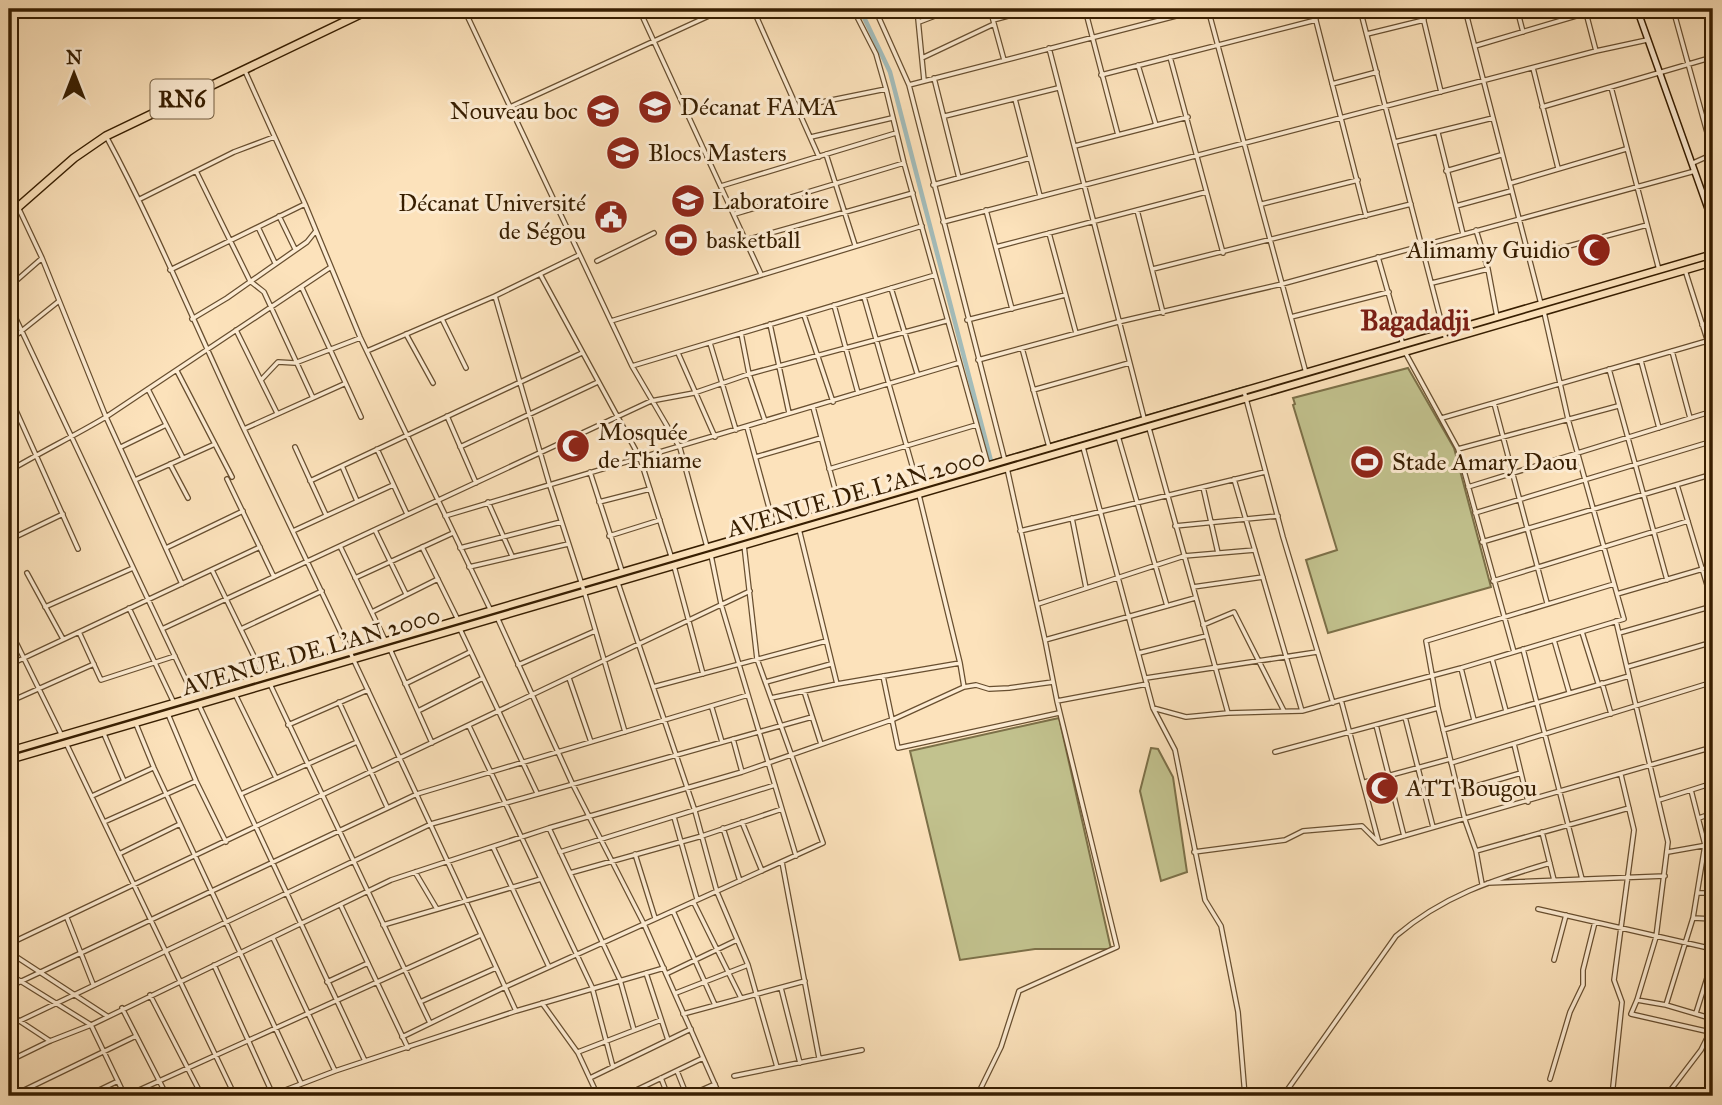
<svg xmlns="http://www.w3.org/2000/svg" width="1722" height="1105" font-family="'IM FELL Great Primer',serif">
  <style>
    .green { fill: #c2c28e; stroke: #7c7048; stroke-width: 2 }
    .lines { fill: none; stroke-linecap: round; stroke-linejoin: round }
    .stream { stroke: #787d70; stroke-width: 2 }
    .canal { stroke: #a3bcba; stroke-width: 4.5 }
    .street-casing { stroke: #684f30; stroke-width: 6 }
    .secondary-casing { stroke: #371e01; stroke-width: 8 }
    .primary-casing { stroke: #371e01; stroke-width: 9 }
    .highway-casing { stroke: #371e01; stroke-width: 10 }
    .street { stroke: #fdecd3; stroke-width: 3.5 }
    .secondary { stroke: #fdecd3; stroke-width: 5 }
    .primary { stroke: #fce2bb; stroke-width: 6 }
    .highway { stroke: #fce2bb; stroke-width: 7 }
    .labels { text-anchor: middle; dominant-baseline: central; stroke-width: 6; stroke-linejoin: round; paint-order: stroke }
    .shield { fill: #fdecd3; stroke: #725c40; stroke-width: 2 }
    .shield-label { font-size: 23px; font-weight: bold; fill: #371e01 }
    .poi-label { font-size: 24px; fill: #371e01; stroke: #fdecd3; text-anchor: start }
    .street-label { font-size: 24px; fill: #371e01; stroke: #fdecd3 }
    .quarter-label { font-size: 28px; font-weight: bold; fill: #7a1f14; stroke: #fdecd3 }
  </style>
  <rect width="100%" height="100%" fill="#fce2bb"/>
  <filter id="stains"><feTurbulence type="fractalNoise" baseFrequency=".00286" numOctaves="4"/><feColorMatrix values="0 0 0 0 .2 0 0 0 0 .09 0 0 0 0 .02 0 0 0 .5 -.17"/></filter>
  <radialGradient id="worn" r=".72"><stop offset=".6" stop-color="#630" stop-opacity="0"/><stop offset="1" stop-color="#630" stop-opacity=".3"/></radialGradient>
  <path class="green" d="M681 227 692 249 681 254 670 232Z
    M1408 368 1454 448 1491 587 1328 633 1306 560 1337 550 1293 405 1295 404 1293 398Z
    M1059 718 1111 949H1035L960 960 910 751Z
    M1151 748 1158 749 1173 777 1187 872 1161 881 1140 791Z"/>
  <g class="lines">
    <path class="stream" d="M991 461 1248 386"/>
    <path class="canal" d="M860 9 890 72 991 461"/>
    <g class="street-casing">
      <path id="street" d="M464 9 632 366 680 448 707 547
        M639 9 761 274
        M753 9 819 157
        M853 9 876 54 886 89 904 163 988 465
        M875 9 909 85 1005 461
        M917 9 924 80
        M990 9 1004 60
        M1085 9 1118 135
        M1208 9 1306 373
        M1313 9 1366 216
        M1360 9 1446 340
        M1421 9 1441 92
        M1465 9 1541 304
        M1517 9 1523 32
        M1585 9 1596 51
        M1673 9 1713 154
        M1704 9 1713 39
        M993 20 1035 9
        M919 22 953 9
        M1367 34 1424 20
        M1475 46 1586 13
        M1049 48 1144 418
        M1170 57 1223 253
        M922 58 994 24
        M1138 65 1156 125
        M1533 68 1558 168
        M245 71 305 204 360 337 491 611
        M1101 75 1316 20
        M934 78 959 178
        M1332 84 1377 72
        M909 85 1203 9
        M1611 87 1659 270
        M1015 99 1040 196
        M510 107 724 9
        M797 107 886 89
        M1542 107 1713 57
        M945 116 1058 88
        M1438 133 1463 234
        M106 136C157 231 197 330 243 427 336 621 427 815 516 1011
        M811 137 892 118
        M1395 142 1493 118
        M1075 146 1188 117
        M826 154 855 245
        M1693 163 1713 154
        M196 171 250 281 264 292 313 398
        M1446 171 1501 155
        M1511 183 1626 149
        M933 185 1030 158
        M721 186 896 133
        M140 199 234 152 274 137
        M1262 204 1358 180
        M1456 206 1511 191
        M18 207 42 258 106 417 182 584
        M986 210 1012 309
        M1137 210 1163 313
        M735 214 904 163
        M279 216 295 249
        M943 222 1596 51 1647 40
        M258 227 275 263
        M1476 230 1488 269 1497 317
        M1049 233 1076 333
        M746 240 913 193
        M996 247 1206 192
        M579 255 495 296 549 483 584 591 625 732
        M1378 257 1403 345
        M1528 257 1647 225
        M597 261 654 233
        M1153 269 1411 204
        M170 270 305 204
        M1685 270 1713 358
        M540 274 640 458 671 556
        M1432 283 1488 269
        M9 287 41 259
        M302 288 361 417
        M891 288 917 373
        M864 297 918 486
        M9 304 194 697
        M834 305 858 393
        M804 315 833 402
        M1291 317 1389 292
        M192 319 227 298 307 242 315 232
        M442 319 466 368
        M967 320 1065 295
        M611 321 922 226
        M770 324 789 413
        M1702 325 1713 322
        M236 330 277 413
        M741 333 749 374 765 421
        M406 334 433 383
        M9 341 59 301
        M710 343 736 430
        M1022 348 1049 447
        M367 351 495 296
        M1672 351 1690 418
        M1405 352 1458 449 1514 652
        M678 353 715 437
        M978 360 1118 322 1282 284 1695 171
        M1641 361 1659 428
        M632 366 935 275
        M1609 369 1667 580
        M177 371 232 477
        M262 379 278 362 295 363 360 338
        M148 389 183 458
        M1033 390 1129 363
        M1244 391 1283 537 1333 703
        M9 395 78 549
        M1494 403 1547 603
        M813 407 840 508
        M447 416 476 483
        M1442 418 1707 341
        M747 427 774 526
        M1149 428 1228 713
        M244 429 344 384
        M1118 436 1167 606
        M121 447 166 425
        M295 447 326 515
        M460 447 598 382
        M1083 447 1153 708 1175 750 1205 900 1221 926 1238 1012 1245 1096
        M377 449 407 514
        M1458 449 1618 406
        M756 457 821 438
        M170 464 188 498
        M342 466 357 501
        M829 469 976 425
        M9 471C41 452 74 436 106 417L331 267
        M590 472 622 571
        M227 479 274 577
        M1234 479 1302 711
        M135 480 215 444
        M310 481 582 353
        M1677 485 1713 605
        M1203 487 1218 553
        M1468 487 1713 411
        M919 495 960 663 964 687
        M488 502 512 556
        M599 502 650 489
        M1475 513 1713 441
        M445 516 958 363
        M1072 518 1086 588
        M1175 526 1278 516
        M799 529 837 684
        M375 530 406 594
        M293 531 393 485
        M1020 531 1265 472
        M609 536 660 520
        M9 540 63 514
        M1482 542 1713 474
        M340 546 386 642
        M422 547 458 620
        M166 548 243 511
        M460 548 561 522
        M711 555 721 604 796 856
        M674 566 703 674
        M469 567 568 544
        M212 570 264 677
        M27 573 63 639
        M355 578 453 533
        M1493 581 1688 521
        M618 583 695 811 717 892 748 965 777 1067
        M1193 587 1263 577
        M1617 594 1713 566
        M1038 604 1184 556 1255 550
        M45 607 133 568
        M129 608 173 701
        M372 612 438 579
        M497 617 572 783 644 924 720 1096
        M1616 621 1668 842 1656 937 1637 1000 1631 1014 1710 1032 1713 1055
        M1203 625 1234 612 1284 711
        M9 628 62 736
        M162 629 651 401 694 393 749 374 946 321
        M241 629 322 591
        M460 629 537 793
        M79 632 101 680 175 656
        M1582 632 1598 683
        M1619 633 1713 606
        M1045 640 1195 598
        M1554 640 1569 692
        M390 649 432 743
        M1523 649 1582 879
        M1139 653 1206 636
        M1492 659 1506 711
        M9 665 260 547
        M518 665 595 631
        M1627 667 1713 642
        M1461 668 1474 720
        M883 676 898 748 1059 713
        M569 678 591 742
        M1146 678 1317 652
        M766 682 831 664
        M1602 683 1611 714
        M270 684 430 1023
        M405 684 470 652
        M653 687 826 641
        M804 691 821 744
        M235 694 276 778
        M771 698 837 684 960 663
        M1057 701 1147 684
        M9 702 94 664
        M339 702 387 807
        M199 705 365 1061
        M712 708 722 742
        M1153 708 1186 717 1228 713 1302 711 1341 700
        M418 711 483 678
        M168 714 196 781 226 842
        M1405 717 1433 827
        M136 724 154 768 301 1083
        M288 725 368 690
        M1376 725 1404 836
        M469 726 592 987 613 1067
        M1443 730 1629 676
        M104 734 124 781
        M733 739 742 772
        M66 743 235 1096
        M1514 744 1528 802
        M1275 752 1438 708
        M1451 763 1713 682
        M1365 782 1450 759
        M1691 790 1713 783
        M1459 791 1521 773
        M241 794 357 742
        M92 796 153 768
        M1659 800 1691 790 1705 845 1693 918 1666 1005
        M674 817 697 899
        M1699 818 1713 813
        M104 822 196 781
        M742 822 762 871
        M549 828 620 980 634 1030
        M723 828 740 881
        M1542 832 1554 880
        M1379 843 1341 700 1461 668 1624 619 1568 419 1544 312
        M493 847 549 967
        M1476 851 1629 808
        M560 852 775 785
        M1194 852 1285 840 1303 831 1362 826 1379 843 1713 747
        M1668 852 1713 844
        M119 854 180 824
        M635 854 655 918
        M782 862 819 1058
        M415 872 437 909
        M570 873 702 836 782 809
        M1488 883 1665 876
        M1482 884 1476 851 1465 820 1438 708 1426 641 1614 584
        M1698 893H1713
        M694 903 741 998
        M341 906 408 1048
        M1538 909 1713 949
        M673 911 715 1005
        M67 918 93 984
        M1693 918 1713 919
        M383 925 541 879
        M273 938 335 1071
        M9 944 750 591
        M9 952 107 1016
        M1554 960 1566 915
        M214 965 273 1095
        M646 973 668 1040
        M9 974 91 1025 125 1096
        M666 974 737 940
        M327 982 368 963
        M9 987 417 794 748 695
        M781 988 800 1063
        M676 993 748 965
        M150 995 202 1096
        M1637 1000 1666 1005 1713 1019
        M420 1002 496 968
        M542 1003 578 1053 598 1096
        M122 1008 167 1096
        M1696 1013 1713 959
        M9 1014 50 1041
        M683 1014 805 981
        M9 1026 431 824 812 717
        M402 1037 505 987 823 843 757 659 744 545
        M578 1052 661 1020
        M9 1061 50 1041 91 1025 391 880 549 828 742 772 894 719 964 687 976 685 989 689 1009 688 1053 682
        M677 1071 687 1096
        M734 1076 862 1050
        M590 1078 691 1029
        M661 1078 668 1096
        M1550 1079 1570 1012 1583 985V970L1595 922
        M9 1090 22 1096
        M12 1096 136 1036
        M87 1096 118 1081
        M126 1096 481 935
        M270 1096 335 1071 516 1011 664 968
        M624 1096 703 1058
        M688 1096 715 1084
        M977 1096 1001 1047 1019 991 1117 947 1057 701 1045 640 1007 468
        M1283 1096 1396 936C1443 896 1492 880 1550 863
        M1612 1096 1622 1002 1614 980 1634 830 1621 775
        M1666 1096 1701 1050 1713 1026"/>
    </g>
    <g class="secondary-casing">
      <path id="secondary" d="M1637 9 1713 223"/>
    </g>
    <g class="primary-casing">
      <path id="primary" d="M9 751 1713 254
        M9 760 1713 262"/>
    </g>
    <g class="highway-casing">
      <path id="highway" d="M9 215 74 158 106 136 371 9"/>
    </g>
    <use href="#street" class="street"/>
    <use href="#secondary" class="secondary"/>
    <use href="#primary" class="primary"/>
    <use href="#highway" class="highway"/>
  </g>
  <defs>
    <g id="university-disc" transform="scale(1.75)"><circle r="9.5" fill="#8f2418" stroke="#fdecd3"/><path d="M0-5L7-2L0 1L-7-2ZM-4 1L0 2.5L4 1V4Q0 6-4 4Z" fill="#fff"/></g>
    <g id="civic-disc" transform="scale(1.75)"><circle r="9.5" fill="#8f2418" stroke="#fdecd3"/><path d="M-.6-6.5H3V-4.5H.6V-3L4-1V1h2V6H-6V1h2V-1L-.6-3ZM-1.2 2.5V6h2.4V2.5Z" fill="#fff"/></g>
    <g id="stadium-disc" transform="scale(1.75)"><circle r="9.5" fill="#8f2418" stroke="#fdecd3"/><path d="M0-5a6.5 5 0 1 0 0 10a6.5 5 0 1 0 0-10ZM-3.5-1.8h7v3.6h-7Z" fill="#fff"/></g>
    <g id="mosque-disc" transform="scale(1.75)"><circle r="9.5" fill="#8f2418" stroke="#fdecd3"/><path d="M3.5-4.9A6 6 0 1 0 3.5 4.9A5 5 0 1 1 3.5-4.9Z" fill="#fff"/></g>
  </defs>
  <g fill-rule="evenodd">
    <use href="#university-disc" x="655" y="107"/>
    <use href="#university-disc" x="603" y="111"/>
    <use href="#university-disc" x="623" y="153"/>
    <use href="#university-disc" x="688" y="201"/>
    <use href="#civic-disc" x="611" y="217"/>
    <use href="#stadium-disc" x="681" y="240"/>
    <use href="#mosque-disc" x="1594" y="250"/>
    <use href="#mosque-disc" x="573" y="446"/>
    <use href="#stadium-disc" x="1367" y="462"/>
    <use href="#mosque-disc" x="1382" y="788"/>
  </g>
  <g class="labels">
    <rect class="shield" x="150.5" y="79.5" width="63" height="39" rx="5"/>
    <g class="shield-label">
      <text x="182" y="99">RN6</text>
    </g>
    <g class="poi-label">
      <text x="680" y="107">Décanat FAMA</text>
      <text x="578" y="111" text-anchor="end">Nouveau boc</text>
      <text x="648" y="153">Blocs Masters</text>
      <text x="712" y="201">Laboratoire</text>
      <text x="586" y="203" text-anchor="end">Décanat Université<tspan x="586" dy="28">de Ségou</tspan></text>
      <text x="706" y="240">basketball</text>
      <text x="1570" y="250" text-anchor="end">Alimamy Guidio</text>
      <text x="598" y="432">Mosquée<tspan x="598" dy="28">de Thiame</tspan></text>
      <text x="1392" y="462">Stade Amary Daou</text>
      <text x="1406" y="788">ATT Bougou</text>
    </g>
    <g class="street-label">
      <text transform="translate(856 493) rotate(-16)">AVENUE DE L'AN 2000</text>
      <text transform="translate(311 651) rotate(-16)">AVENUE DE L'AN 2000</text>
    </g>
    <g class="quarter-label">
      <text x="1415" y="320">Bagadadji</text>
    </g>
  </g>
  <rect width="1722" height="1105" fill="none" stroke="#fce2bb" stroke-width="35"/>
  <rect x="10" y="10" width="1701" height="1084" fill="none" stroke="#371e01" stroke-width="3.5"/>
  <rect x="18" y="18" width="1687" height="1070" fill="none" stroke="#371e01" stroke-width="2"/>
  <g transform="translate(74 74)" stroke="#fdecd3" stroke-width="5" paint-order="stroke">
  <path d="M0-5L12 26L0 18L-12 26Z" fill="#371e01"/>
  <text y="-10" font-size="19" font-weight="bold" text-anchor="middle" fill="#371e01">N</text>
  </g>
  <rect width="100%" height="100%" filter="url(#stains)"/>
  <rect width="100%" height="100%" fill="url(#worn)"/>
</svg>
